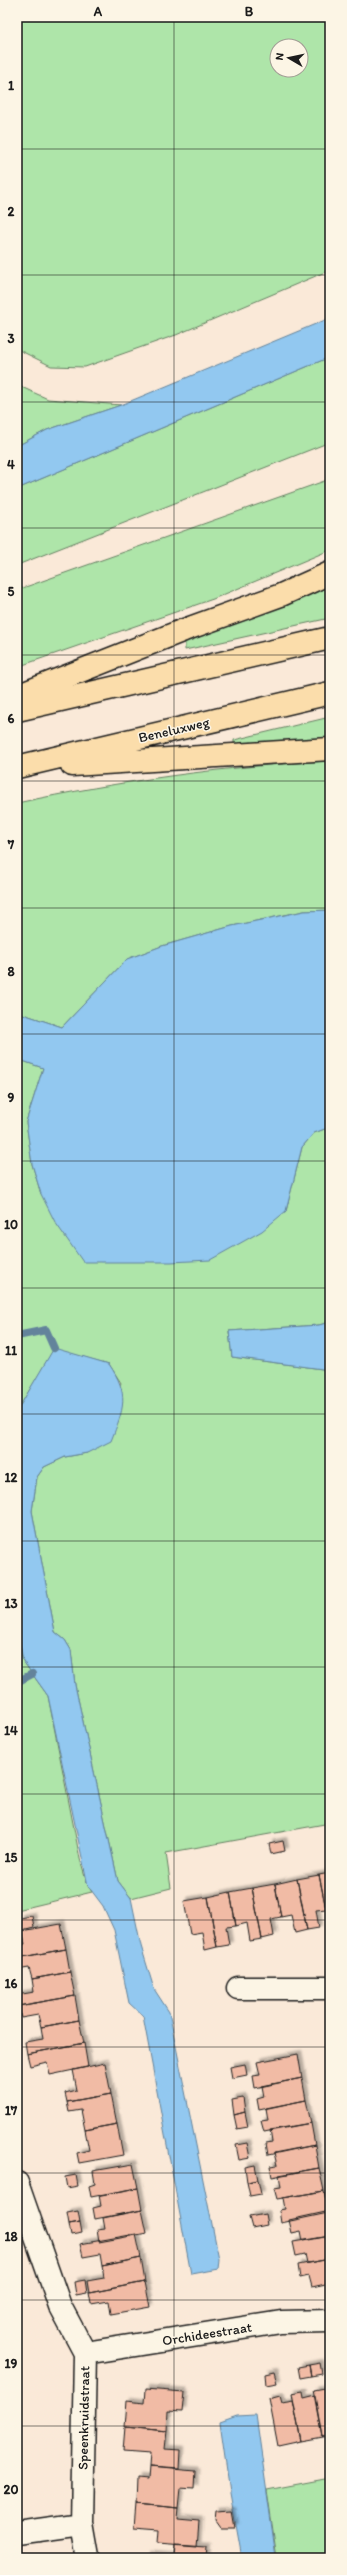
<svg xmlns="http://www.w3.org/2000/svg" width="347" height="2575" font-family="Itim,sans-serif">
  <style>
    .green { fill: #aee5a9; stroke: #658062; fill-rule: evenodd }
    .water { fill: #92c8f0; stroke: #63839b }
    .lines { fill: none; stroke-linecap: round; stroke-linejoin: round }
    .stream { stroke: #63839b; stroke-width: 8 }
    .building { fill: #f1bba5; stroke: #1c1c1c; filter: url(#shadow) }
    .minor-casing { stroke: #1c1c1c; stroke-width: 25 }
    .highway-casing { stroke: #1c1c1c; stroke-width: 25 }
    .minor { stroke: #fcf5e5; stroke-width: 22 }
    .highway { stroke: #fbddab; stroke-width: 22 }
    .grid { fill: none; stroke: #1c1c1c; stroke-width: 1; stroke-opacity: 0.55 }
    .labels { text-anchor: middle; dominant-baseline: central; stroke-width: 3; stroke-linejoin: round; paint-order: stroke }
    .street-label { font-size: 14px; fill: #1c1c1c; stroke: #fcf5e5 }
    .neatline { fill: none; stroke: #1c1c1c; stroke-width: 1.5 }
    .grid-label { font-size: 13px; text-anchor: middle; font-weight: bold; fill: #1c1c1c }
  </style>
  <defs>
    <filter id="shadow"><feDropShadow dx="3.5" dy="-3.5" stdDeviation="1" flood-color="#0004"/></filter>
  </defs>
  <rect width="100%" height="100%" fill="#fae9d8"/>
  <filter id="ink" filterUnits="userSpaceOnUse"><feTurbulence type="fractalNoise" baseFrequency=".025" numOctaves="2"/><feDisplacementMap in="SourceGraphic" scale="8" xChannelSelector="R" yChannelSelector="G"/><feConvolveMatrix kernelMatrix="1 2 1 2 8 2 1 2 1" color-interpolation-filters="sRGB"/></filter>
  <g filter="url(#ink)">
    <path class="green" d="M17 17H330V270L176 335 85 367 51 366 17 349ZM277 46H301V70H277Z
      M330 357V442L20 564 17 559V489Z
      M17 385 48 399 121 405 47 430 17 446Z
      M330 479V550L213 599 17 667V590Z
      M330 583V618L185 650V641Z
      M330 717V739L234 746V740Z
      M330 761V910L304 911 232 926 162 946 127 959 62 1027 17 1012V803C120 781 225 766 330 761Z
      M17 1059 43 1068 26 1122 32 1164 41 1194 286 1211 302 1147 314 1133 330 1127V1322L319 1325 229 1331 232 1357 330 1370V1823L166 1853 171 1888 131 1898 118 1881 75 1685 71 1650 65 1640 55 1632 32 1511 37 1477 44 1467 65 1457 87 1453 121 1383 109 1364 54 1349 17 1411Z
      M17 1624 23 1661 48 1696 80 1859 88 1886 92 1892 17 1910Z
      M330 2478V2553L327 2558H277L267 2490Z"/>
    <path class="water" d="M330 318V357L17 489V446L47 430 121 405Z
      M330 910V1127L314 1133 302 1147 286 1211 262 1231 210 1260 171 1262H83L55 1222 41 1194 32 1164 26 1122 43 1068 17 1059V1012L62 1027 127 959 162 946 232 926 304 911Z
      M330 1322V1370L232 1357 229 1331 319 1325Z
      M54 1348 109 1364C130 1395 124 1408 111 1441L87 1453 65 1457 44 1467 37 1477 32 1511 55 1632 65 1640 71 1650 75 1685 118 1881 131 1898 141 1946 154 1989 169 2012 219 2259 218 2269 191 2274 143 2016 129 2003 114 1930 103 1906 88 1886 48 1696 23 1661 17 1624V1411Z
      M256 2415 276 2557 277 2558H242L230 2492 220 2422 237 2416Z"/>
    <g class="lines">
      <path class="stream" d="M17 1336 46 1330 54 1348
        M17 1682 32 1674"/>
    </g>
    <path class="building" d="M283 1841 285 1851 271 1854 269 1844Z
      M330 1873V1908L326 1909 319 1875Z
      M319 1875 326 1909 316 1910 319 1928 307 1930 297 1879Z
      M297 1879 307 1930 295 1933 291 1915 281 1917 275 1884Z
      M275 1884 281 1917 271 1919 274 1936 262 1939 252 1888Z
      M252 1888 262 1939 250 1941 247 1923 236 1926 230 1892Z
      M230 1892 236 1926 226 1927 229 1945 217 1947 208 1897Z
      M208 1897 217 1947 205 1950 202 1932 190 1934 184 1901Z
      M32 1916 34 1927 22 1930 20 1918Z
      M61 1924 66 1949 17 1958V1946L25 1944 22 1931Z
      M66 1949 70 1972 32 1979 29 1968 17 1970V1958Z
      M70 1972 75 1996 18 2006 17 1995 34 1992 32 1979Z
      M75 1996 79 2020 41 2027 38 2015 21 2018 18 2006Z
      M79 2020 84 2043 27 2054 25 2042 43 2039 41 2027Z
      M84 2043 88 2067 50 2075 47 2062 30 2066 27 2054Z
      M298 2054 302 2078 255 2088 253 2076 260 2075 257 2062Z
      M105 2063 111 2094 67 2102 65 2093 77 2090 73 2070Z
      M245 2064 247 2075 232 2078 230 2067Z
      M302 2078 306 2100 259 2110 257 2099 264 2097 262 2086Z
      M111 2094 117 2124 85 2130 81 2110 69 2112 67 2102Z
      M243 2098 245 2112 234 2115 232 2100Z
      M306 2100 311 2123 264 2132 261 2121 268 2120 266 2108Z
      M245 2112 248 2127 237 2129 234 2115Z
      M311 2123 315 2145 268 2155 266 2143 272 2142 270 2130Z
      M117 2124 123 2155 79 2163 77 2153 89 2150 85 2130Z
      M247 2143 250 2158 239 2160 236 2145Z
      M315 2145 319 2168 272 2177 270 2166 277 2165 274 2153Z
      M133 2164 138 2188 91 2197 89 2186 95 2184 93 2171Z
      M255 2165 258 2180 247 2182 245 2167Z
      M319 2168 324 2191 277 2199 274 2188 281 2187 279 2175Z
      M76 2175 78 2186 67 2188 65 2177Z
      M258 2180 261 2194 250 2196 247 2182Z
      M138 2188 142 2210 95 2219 93 2208 101 2206 99 2195Z
      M324 2191 328 2213 281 2223 279 2210 285 2209 283 2198Z
      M142 2210 147 2233 99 2242 97 2230 105 2229 103 2218Z
      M78 2211 80 2222 69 2224 67 2213Z
      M330 2211V2236L303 2241 301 2231 292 2233 289 2220Z
      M265 2214 267 2225 252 2228 249 2217Z
      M80 2222 82 2233 71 2235 69 2224Z
      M136 2234 141 2258 102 2266 100 2254 83 2257 80 2244Z
      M330 2236V2259L307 2263 305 2254 296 2256 293 2242Z
      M141 2258 145 2282 89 2293 87 2281 104 2278 102 2266Z
      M330 2259V2283L312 2287 309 2276 300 2278 298 2265Z
      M85 2280 87 2293 76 2295 74 2282Z
      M145 2282 150 2307 111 2314 109 2301 91 2304 89 2293Z
      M320 2363 322 2374 311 2376 309 2365Z
      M309 2365 311 2376 300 2378 298 2367Z
      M274 2372 277 2383 266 2385 265 2374Z
      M325 2388 326 2394H330V2436L323 2437 314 2390Z
      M145 2389 184 2392 182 2412 168 2411 167 2431 125 2427 127 2401 144 2403Z
      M303 2392 304 2399 316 2396 323 2437 301 2441 292 2394Z
      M280 2396 282 2403 293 2401 301 2441 278 2446 269 2399Z
      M125 2427 167 2431 165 2449 180 2450 179 2469 149 2467 150 2453 123 2451Z
      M149 2467 195 2471 194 2489 180 2488 178 2508 136 2504 137 2478 148 2479Z
      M136 2504 178 2508 177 2518 199 2520 197 2546 159 2543 160 2530 134 2528Z
      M232 2510 235 2527H220L215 2520 216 2511Z
      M176 2544 207 2546 206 2558H148V2555L175 2557Z"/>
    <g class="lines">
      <g class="minor-casing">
        <path id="minor" d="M238 1988H330
          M17 2183 60 2306 85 2353 82 2524 88 2558
          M85 2353 281 2322 330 2321
          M17 2533 82 2524"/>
      </g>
      <g class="highway-casing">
        <path id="highway" d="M17 696 184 630 281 595 330 573
          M17 710 330 638
          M72 765 330 749
          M17 767 330 693"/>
      </g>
      <use href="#minor" class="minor"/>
      <use href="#highway" class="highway"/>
    </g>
  </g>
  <path class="grid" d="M174 17V2558M17 149H330M17 275H330M17 402H330M17 528H330M17 655H330M17 781H330M17 908H330M17 1034H330M17 1161H330M17 1288H330M17 1414H330M17 1541H330M17 1667H330M17 1794H330M17 1920H330M17 2047H330M17 2173H330M17 2300H330M17 2426H330"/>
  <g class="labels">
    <g class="street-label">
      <text transform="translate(174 730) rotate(-13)">Beneluxweg</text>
      <text transform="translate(207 2334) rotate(-9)">Orchideestraat</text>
      <text transform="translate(84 2418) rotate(-89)">Speenkruidstraat</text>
    </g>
  </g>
  <rect width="347" height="2575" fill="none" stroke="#fcf5e5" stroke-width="44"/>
  <g transform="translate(289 58) rotate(279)"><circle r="19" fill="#fcf5e5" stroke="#a29e95"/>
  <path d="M0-3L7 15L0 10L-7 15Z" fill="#1c1c1c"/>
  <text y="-6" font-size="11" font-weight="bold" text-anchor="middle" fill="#1c1c1c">N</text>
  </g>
  <rect x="22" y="22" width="303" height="2531" class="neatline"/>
  <g class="grid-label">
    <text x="98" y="16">A</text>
    <text x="249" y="16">B</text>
    <text x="11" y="90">1</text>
    <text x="11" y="216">2</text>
    <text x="11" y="343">3</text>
    <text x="11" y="469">4</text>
    <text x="11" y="596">5</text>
    <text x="11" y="723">6</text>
    <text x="11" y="849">7</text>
    <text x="11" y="976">8</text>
    <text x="11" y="1102">9</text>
    <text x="11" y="1229">10</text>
    <text x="11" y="1355">11</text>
    <text x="11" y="1482">12</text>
    <text x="11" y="1608">13</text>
    <text x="11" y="1735">14</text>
    <text x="11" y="1862">15</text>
    <text x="11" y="1988">16</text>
    <text x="11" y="2115">17</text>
    <text x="11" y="2241">18</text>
    <text x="11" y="2368">19</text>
    <text x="11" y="2494">20</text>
  </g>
</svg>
